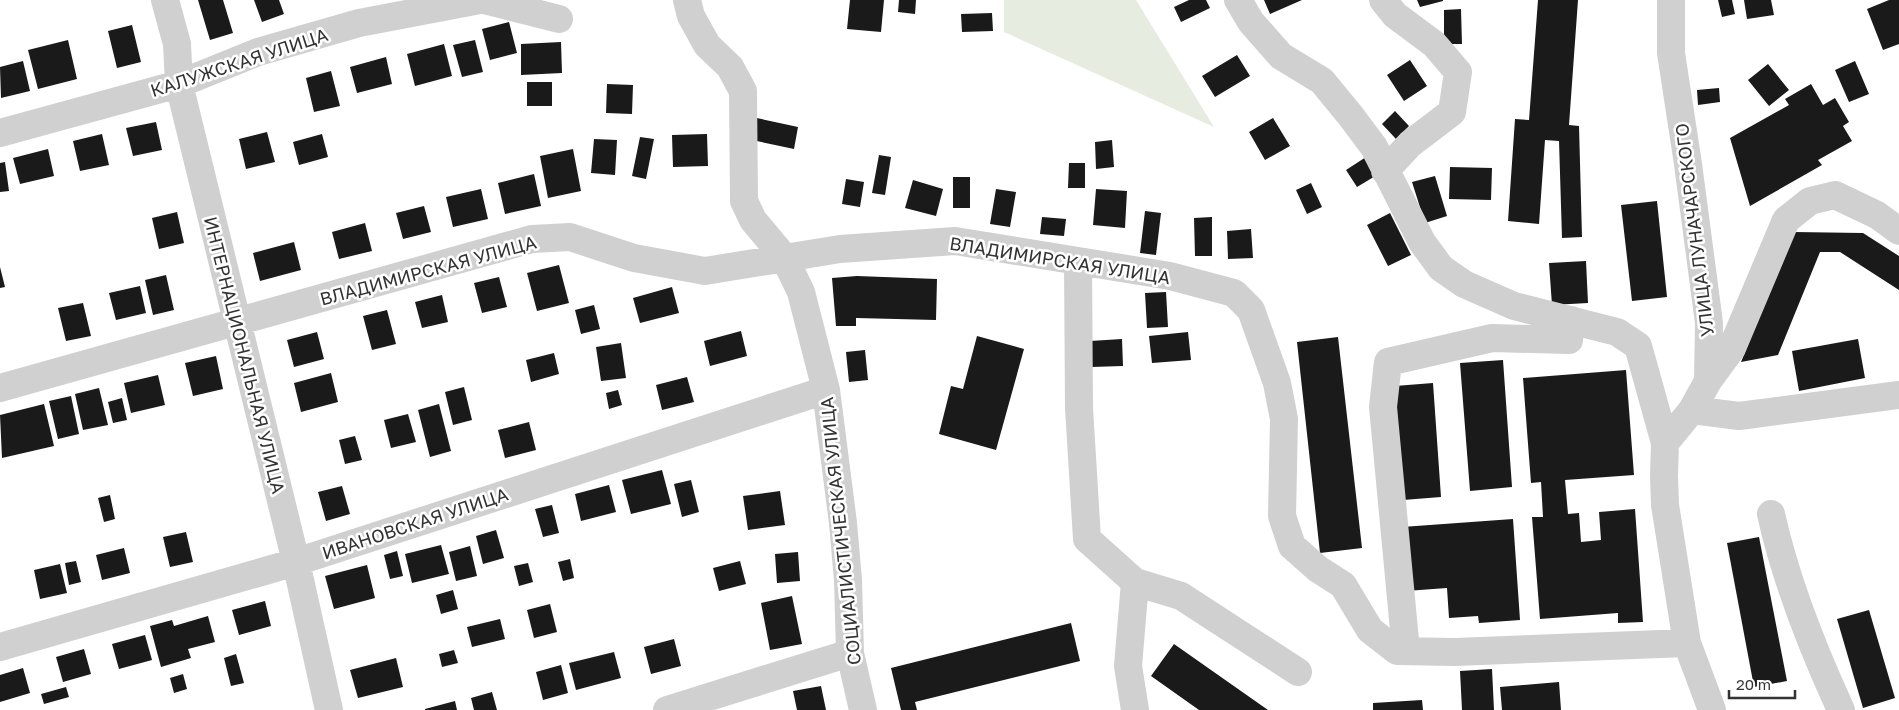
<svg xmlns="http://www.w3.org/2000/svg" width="1899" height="710" font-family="'Golos Text',sans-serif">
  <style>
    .green { fill: #e6ecdf }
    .building { fill: #1a1a1a }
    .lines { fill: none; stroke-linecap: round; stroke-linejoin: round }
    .minor { stroke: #d0d0d0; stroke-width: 28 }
    .labels { text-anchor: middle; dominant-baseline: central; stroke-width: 5; stroke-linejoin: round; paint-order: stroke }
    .street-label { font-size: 18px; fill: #333; stroke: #fff }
  </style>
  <rect width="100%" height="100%" fill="#fff"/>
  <path class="green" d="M1004 0H1136L1214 127 1004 32Z"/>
  <path class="building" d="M198 0H223L233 33 210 40Z
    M254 0H279L284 14 262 22Z
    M850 0H884L881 32 847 29Z
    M899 0H916L915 14 898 12Z
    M1189 0H1206L1210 8 1181 22 1174 7Z
    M1264 0H1302L1270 14Z
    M1417 0H1443V1L1420 7Z
    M1538 0H1578L1569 125 1579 126 1582 237 1562 238 1559 141 1545 140 1539 224 1508 221 1515 119 1529 120Z
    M1718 0H1732L1735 14 1722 17Z
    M1744 0H1771L1774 15 1747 19Z
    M1889 0H1899V44L1883 50 1867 9Z
    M1461 9 1462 44H1444V10Z
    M992 13 993 31 962 32 961 14Z
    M509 22 517 53 490 60 482 29Z
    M132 25 141 62 117 68 108 31Z
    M68 40 77 79 38 89 28 50Z
    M475 40 483 72 462 77 453 45Z
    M561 42 562 73 521 75V44Z
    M444 44 452 76 415 86 407 54Z
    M1237 55 1250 76 1215 97 1202 76Z
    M386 57 392 84 357 93 350 67Z
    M1410 60 1427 86 1404 101 1387 75Z
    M23 61 30 91 1 98 0 67Z
    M1855 61 1869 94 1849 102 1835 70Z
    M1768 64 1789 90 1769 106 1748 80Z
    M331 71 340 106 314 112 306 78Z
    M527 82H552V106H527Z
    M607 84 633 85 632 114 606 113Z
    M1811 84 1823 105 1835 98 1849 122 1843 126 1852 141 1818 160 1822 165 1750 206 1730 138 1789 105 1785 99Z
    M1719 88 1720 102 1698 105 1697 90Z
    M1395 111 1409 126 1396 139 1382 124Z
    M752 117 798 127 794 149 747 139Z
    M1273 118 1290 146 1265 160 1249 132Z
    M156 122 162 150 133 156 126 128Z
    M267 132 275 162 246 169 239 139Z
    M102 134 109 165 80 171 73 141Z
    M322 134 328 157 299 165 293 142Z
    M707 134 708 166 673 167 672 135Z
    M640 137 654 139 646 179 632 176Z
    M594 139 617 140 615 175 591 173Z
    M1112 140 1114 167 1096 169 1095 142Z
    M48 149 54 176 20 184 13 158Z
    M573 149 581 191 548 198 540 156Z
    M879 155 891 157 885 195 872 193Z
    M1366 157 1377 175 1357 187 1346 170Z
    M5 162 9 191 0 192V163Z
    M1069 163H1085V188H1068Z
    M1450 167 1492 168 1491 200 1449 199Z
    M534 174 541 206 505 214 498 183Z
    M1435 176 1447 216 1425 223 1412 182Z
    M953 177H970V208H953Z
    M846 179 864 182 860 207 842 204Z
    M913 180 943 189 936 216 905 208Z
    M1311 183 1322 207 1307 214 1296 190Z
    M481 189 488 219 453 227 446 197Z
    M996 189 1016 192 1010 227 990 224Z
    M1096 189 1127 191 1125 228 1093 225Z
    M1657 201 1667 297 1632 301 1621 205Z
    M424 206 431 232 403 239 396 213Z
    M1145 211 1161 213 1156 255 1140 253Z
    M177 212 184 243 159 249 152 218Z
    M1390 213 1411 255 1388 266 1367 225Z
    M1042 217 1066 219 1064 236 1040 234Z
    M1212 217V256H1195L1194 218Z
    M365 223 372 251 339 259 332 232Z
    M1251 229 1253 258 1228 259 1227 231Z
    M1794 232 1863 233 1899 256V290L1840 252H1820L1778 355 1741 362Z
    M294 242 301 270 260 281 253 253Z
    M1586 261 1588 303 1552 305 1549 263Z
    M559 265 569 303 537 311 527 273Z
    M0 267 5 287 0 288Z
    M166 275 174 310 153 315 145 280Z
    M857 276 937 279 936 320 856 318V326H836L832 278Z
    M499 277 507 307 482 313 474 283Z
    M140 286 146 313 116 320 109 293Z
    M672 287 679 313 640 323 633 298Z
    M1166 292 1168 327 1147 328 1145 293Z
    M442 295 448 322 422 328 415 302Z
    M83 303 91 336 66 341 58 308Z
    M594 305 600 329 581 334 575 310Z
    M387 310 396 344 372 350 363 316Z
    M741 331 747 356 710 366 704 341Z
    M317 332 324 359 294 367 287 340Z
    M1188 332 1191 360 1152 363 1149 336Z
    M977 336 1024 349 996 450 939 434 951 386 963 389Z
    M1338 337 1362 548 1320 553 1297 342Z
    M1122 339 1123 366 1091 367 1090 341Z
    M1858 339 1865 378 1799 391 1792 351Z
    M621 343 626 378 601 381 596 347Z
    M865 350 868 380 849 382 846 352Z
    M554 353 559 374 531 382 526 360Z
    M216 356 223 389 193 396 185 363Z
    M1503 360 1512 487 1470 491 1460 363Z
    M1626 370 1634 475 1565 480 1568 514 1579 513 1581 542 1601 540 1599 512 1635 509 1643 622 1618 623V613L1540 619 1532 517H1543L1541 482 1531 483 1523 378Z
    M331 373 338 402 301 412 294 383Z
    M158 375 165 405 131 413 124 383Z
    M687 377 694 402 662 410 656 385Z
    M1433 383 1441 497 1403 500 1395 386Z
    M464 387 472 420 453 425 445 392Z
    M99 388 108 425 83 430 75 394Z
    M618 390 622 405 609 409 606 393Z
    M71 396 79 434 58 439 49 401Z
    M122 398 127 420 113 423 108 402Z
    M44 404 54 446 2 458 0 415Z
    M439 404 451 451 430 457 418 410Z
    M408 414 416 442 391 448 384 420Z
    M529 422 536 450 505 458 498 430Z
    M355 436 362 460 345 464 339 440Z
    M662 470 671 504 631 514 622 480Z
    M691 480 699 512 682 517 674 484Z
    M609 485 616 512 581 521 575 494Z
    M342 486 350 514 326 521 318 492Z
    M780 491 785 525 748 530 743 496Z
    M110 495 115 519 104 522 98 498Z
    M552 505 559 533 543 537 535 509Z
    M1513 519 1520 620 1479 623 1478 616 1449 618 1447 588 1406 591 1402 527Z
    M496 530 504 558 483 564 476 536Z
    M186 532 193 562 170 567 163 537Z
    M1759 537 1787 681 1754 687 1727 543Z
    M441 545 449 574 412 583 405 554Z
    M470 546 477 576 456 581 449 552Z
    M124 548 130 573 102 580 96 555Z
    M397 551 403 576 390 579 384 555Z
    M798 552 800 581 777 583 775 554Z
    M570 559 574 578 563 581 558 562Z
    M76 561 81 582 69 585 65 563Z
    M740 561 746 584 719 591 713 568Z
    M528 563 533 582 519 586 514 566Z
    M60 564 67 593 40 599 34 570Z
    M367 565 375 598 334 609 325 576Z
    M453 590 458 609 441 614 436 595Z
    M792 596 802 644 770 650 761 603Z
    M265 601 271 626 239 635 232 610Z
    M550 604 557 632 534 638 527 610Z
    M1869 610 1895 698 1863 708 1837 619Z
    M208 616 215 642 188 649 191 658 161 667 150 626 172 620 174 626Z
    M500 619 505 639 472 647 467 627Z
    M1071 623 1080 661 915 702 917 710H901L891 668Z
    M145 635 152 660 119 669 112 644Z
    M674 639 681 666 651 674 644 647Z
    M1174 644 1268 710H1199L1151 676Z
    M84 649 91 674 63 682 56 657Z
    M454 650 458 663 442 667 439 654Z
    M614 652 621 678 576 690 569 663Z
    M236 654 244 683 231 686 224 658Z
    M396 658 403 687 358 698 350 670Z
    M561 665 568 693 543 700 536 672Z
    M23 668 30 693 0 702V675Z
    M1492 669 1494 710H1462L1460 671Z
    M183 674 187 689 174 693 170 678Z
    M1559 682 1561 710H1502L1500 687Z
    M821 686 826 710H797L793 691Z
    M66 687 69 697 44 704 41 694Z
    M492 692 497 710H474L471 698Z
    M1422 700 1423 710H1373V703Z
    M455 701 457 710H425V709Z"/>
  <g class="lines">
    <path class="minor" d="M165 0 177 44 179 84 296 562 329 710
      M484 0 559 19
      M687 0 691 16 707 45 730 67 743 91 744 201 753 220 784 257 801 292 826 390 843 523 848 580 850 653 863 710
      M1238 0 1251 22 1281 56 1322 81 1350 115 1374 147 1422 242 1441 268 1464 284 1514 306 1617 332 1638 346 1665 443
      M1383 0 1395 15 1434 44 1458 72 1452 112 1410 144 1385 171
      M1671 0V53L1688 164 1709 323 1708 381 1692 410 1665 443 1664 476 1665 505 1687 643 1712 710
      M0 133 179 84 258 52 359 23 480 0
      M1078 261 1079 408 1087 539 1135 582 1181 596 1298 672
      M1708 381 1732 348 1786 220 1810 201 1835 195 1877 215 1899 231
      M0 388 532 239 570 237 634 258 705 271 840 249 955 241 1170 276 1234 293 1251 310 1277 383 1284 419 1282 516 1292 546 1318 569 1343 585 1370 630 1397 651 1455 652 1687 643
      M1692 410 1739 416 1899 395
      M1771 514C1786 582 1812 647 1841 710
      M1135 582 1128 666 1135 710
      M0 647 296 562 826 390
      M1406 651 1383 407 1388 362 1492 338 1569 340 1571 320
      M667 710 850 653"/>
  </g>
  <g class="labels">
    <g class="street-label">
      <text transform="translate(239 62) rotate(-18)">КАЛУЖСКАЯ УЛИЦА</text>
      <text transform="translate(1694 230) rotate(-97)">УЛИЦА ЛУНАЧАРСКОГО</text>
      <text transform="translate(1060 260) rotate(9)">ВЛАДИМИРСКАЯ УЛИЦА</text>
      <text transform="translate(428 270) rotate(-15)">ВЛАДИМИРСКАЯ УЛИЦА</text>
      <text transform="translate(245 355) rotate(76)">ИНТЕРНАЦИОНАЛЬНАЯ УЛИЦА</text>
      <text transform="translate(415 523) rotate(-18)">ИВАНОВСКАЯ УЛИЦА</text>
      <text transform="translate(840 531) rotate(-96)">СОЦИАЛИСТИЧЕСКАЯ УЛИЦА</text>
    </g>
  </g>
  <path d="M1729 690v8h66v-8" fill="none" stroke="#333333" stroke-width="2.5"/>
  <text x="1736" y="690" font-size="15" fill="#333333" stroke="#ffffff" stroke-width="4" paint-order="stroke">20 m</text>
</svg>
